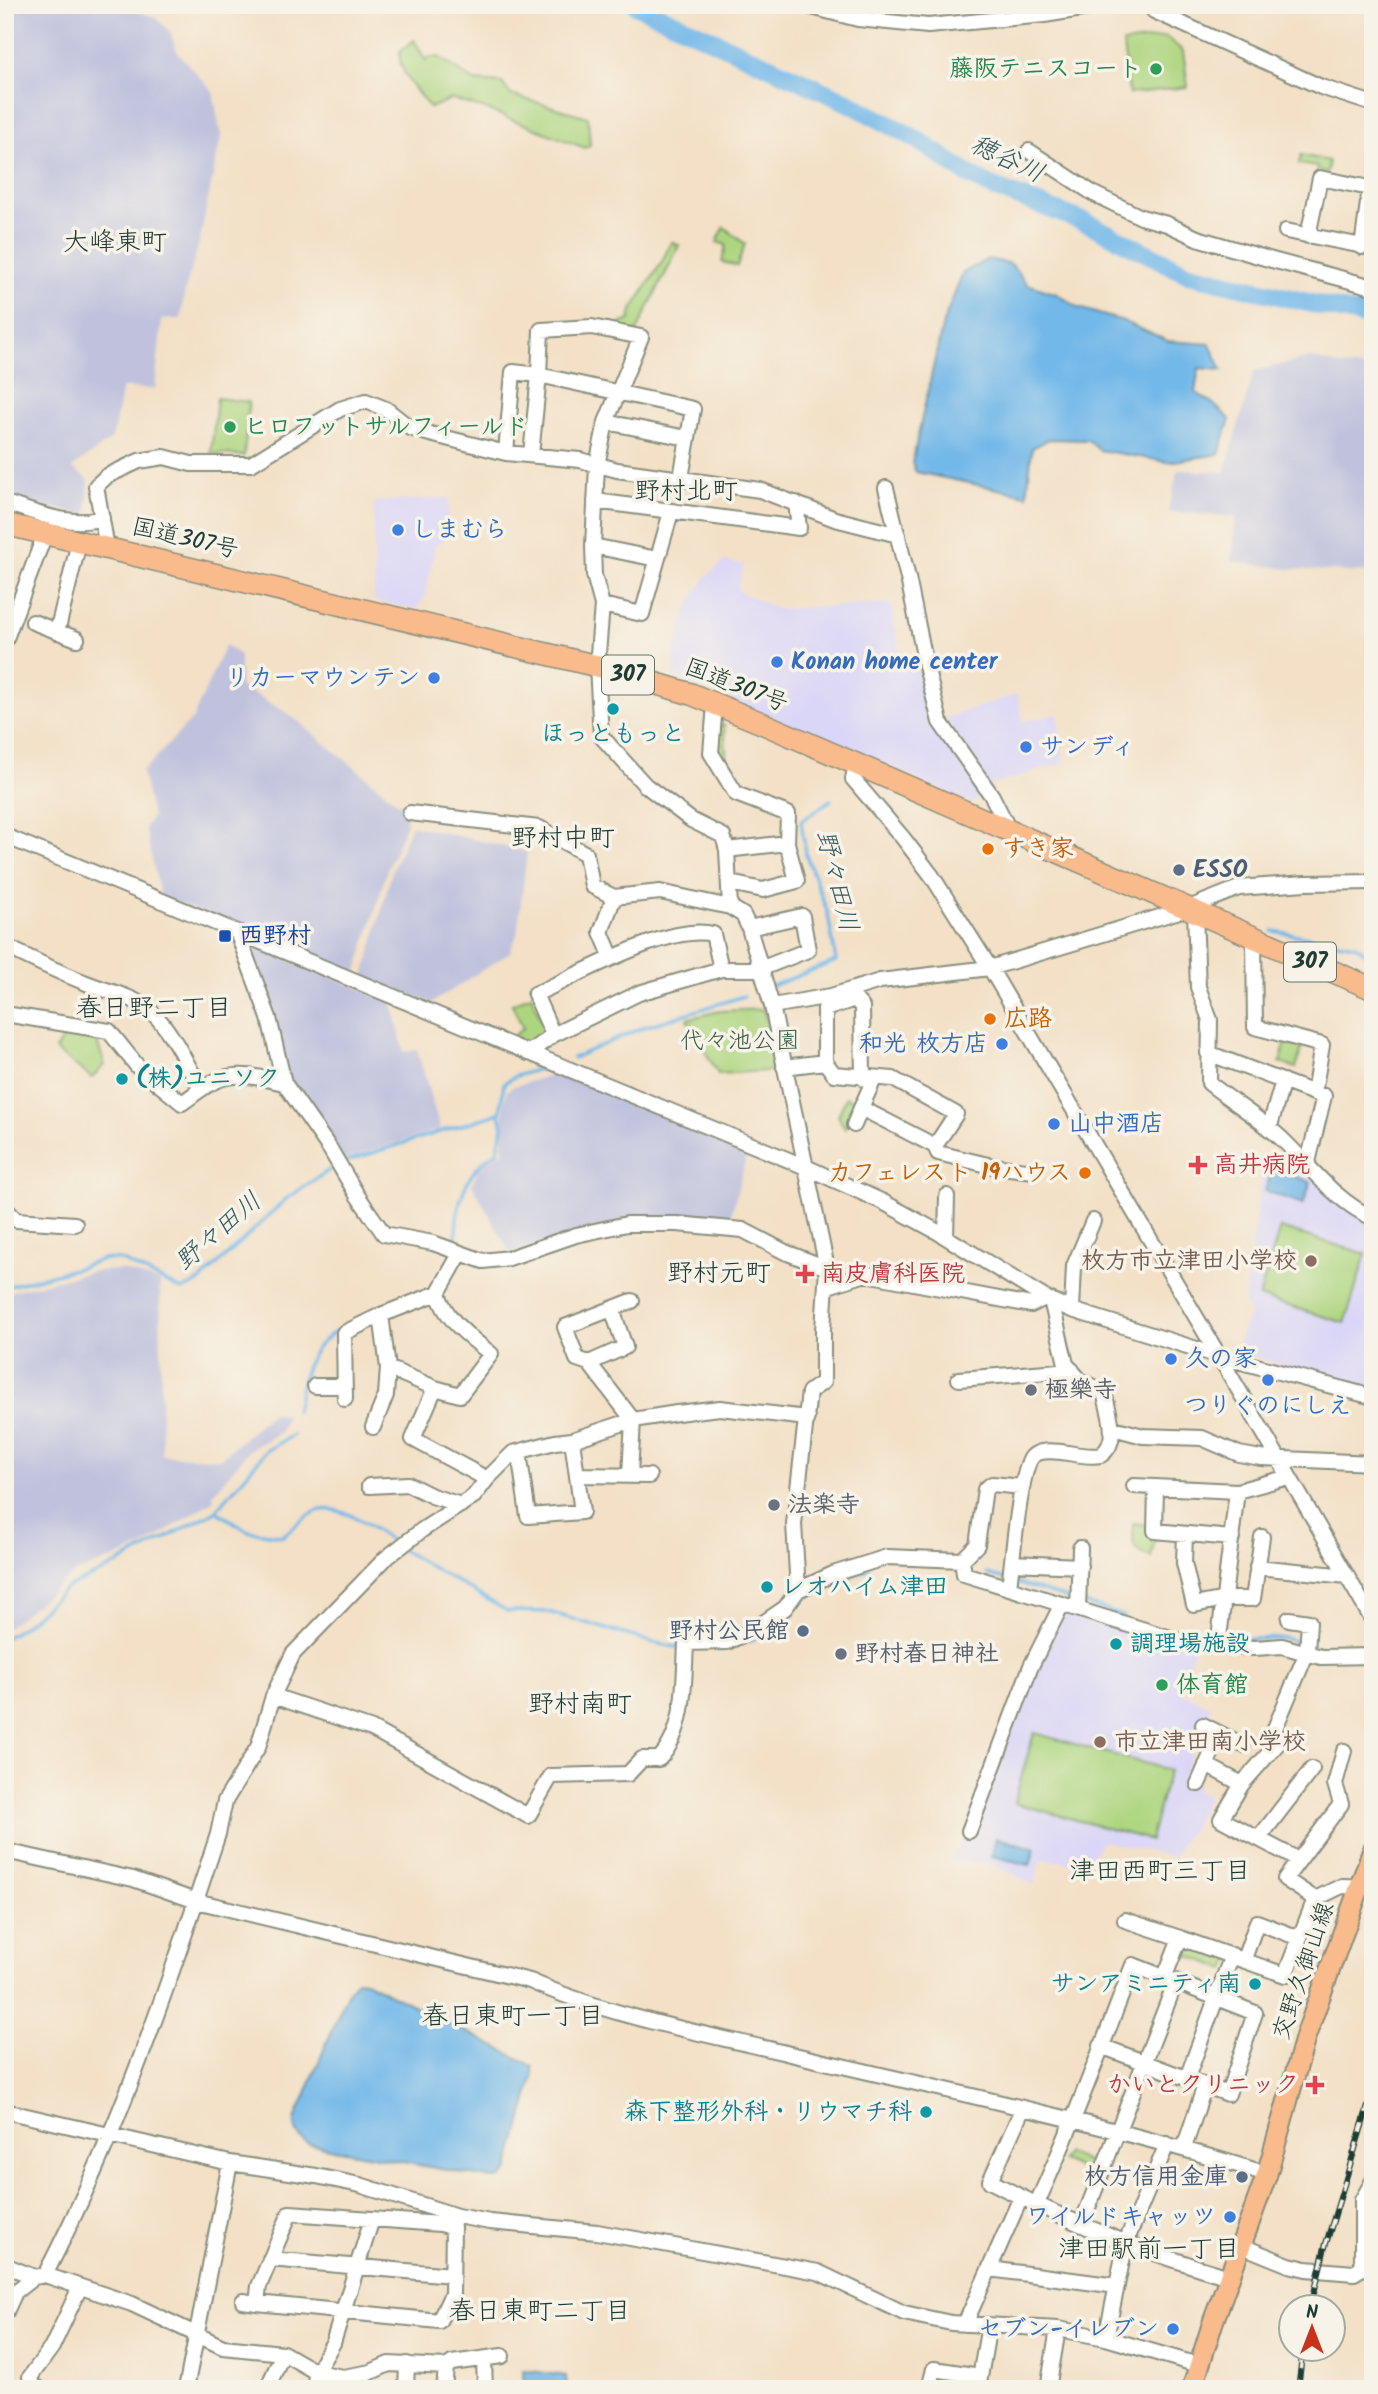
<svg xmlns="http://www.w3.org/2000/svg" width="1378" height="2394" font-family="Kalam,'Klee One',sans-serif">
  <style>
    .built { fill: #dad6f7 }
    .industrial { fill: #c0c2dd }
    .green { fill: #add57f; stroke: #66895a; stroke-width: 2 }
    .water { fill: #72b8e9; stroke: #487a8e; stroke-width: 2 }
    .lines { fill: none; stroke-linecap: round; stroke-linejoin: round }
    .stream { stroke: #72b8e9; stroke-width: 3.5 }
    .river { stroke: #72b8e9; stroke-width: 19 }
    .minor-casing { stroke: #898e7d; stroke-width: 18 }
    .major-casing { stroke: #898e7d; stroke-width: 23 }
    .highway-casing { stroke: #898e7d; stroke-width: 24 }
    .minor { stroke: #fff; stroke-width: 14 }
    .major { stroke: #fabb8c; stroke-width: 19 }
    .highway { stroke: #fabb8c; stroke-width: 21 }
    .rail-casing { stroke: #1f3d34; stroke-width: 6 }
    .rail { stroke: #f7f3e8; stroke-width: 3.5; stroke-dasharray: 10; stroke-linecap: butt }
    .leisure-dot { fill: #2e9e5b; stroke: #f7f3e8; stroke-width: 2.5 }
    .shop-dot { fill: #3f7fe0; stroke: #f7f3e8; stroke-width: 2.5 }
    .culture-dot { fill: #0f9aa8; stroke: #f7f3e8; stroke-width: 2.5 }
    .food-dot { fill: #e8710a; stroke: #f7f3e8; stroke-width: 2.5 }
    .service-dot { fill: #5c6f8a; stroke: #f7f3e8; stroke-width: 2.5 }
    .transit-dot { fill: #1a4fb4; stroke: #f7f3e8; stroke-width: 2.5 }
    .health-dot { fill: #e0444e; stroke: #f7f3e8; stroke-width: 2.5 }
    .education-dot { fill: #8d6e63; stroke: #f7f3e8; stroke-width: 2.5 }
    .worship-dot { fill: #6b7280; stroke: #f7f3e8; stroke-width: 2.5 }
    .labels { text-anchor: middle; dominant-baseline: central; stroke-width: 7; stroke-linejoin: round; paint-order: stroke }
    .shield { fill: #f7f3e8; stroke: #60746a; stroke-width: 2 }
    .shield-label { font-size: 23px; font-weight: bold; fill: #1f3d34 }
    .leisure-label { font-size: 24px; font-weight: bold; fill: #27864d; stroke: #f7f3e8; text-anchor: start }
    .shop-label { font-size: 24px; font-weight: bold; fill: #366cbe; stroke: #f7f3e8; text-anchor: start }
    .street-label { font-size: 24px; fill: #1f3d34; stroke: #f7f3e8 }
    .culture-label { font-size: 24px; font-weight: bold; fill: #0d838f; stroke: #f7f3e8; text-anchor: start }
    .food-label { font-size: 24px; font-weight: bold; fill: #c56008; stroke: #f7f3e8; text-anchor: start }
    .service-label { font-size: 24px; font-weight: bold; fill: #4e5e75; stroke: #f7f3e8; text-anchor: end }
    .transit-label { font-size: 24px; font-weight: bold; fill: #164399; stroke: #f7f3e8; text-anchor: start }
    .park-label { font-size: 24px; fill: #3b5b43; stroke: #f7f3e8 }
    .health-label { font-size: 24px; font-weight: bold; fill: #be3a42; stroke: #f7f3e8; text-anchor: start }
    .education-label { font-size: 24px; font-weight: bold; fill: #785e54; stroke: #f7f3e8; text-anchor: end }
    .worship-label { font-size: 24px; font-weight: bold; fill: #5b616d; stroke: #f7f3e8; text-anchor: start }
    .water-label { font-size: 26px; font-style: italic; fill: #345c61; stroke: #f7f3e8 }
    .neighbourhood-label { font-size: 26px; fill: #1f3d34; stroke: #f7f3e8 }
  </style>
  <rect width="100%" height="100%" fill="#f7f3e8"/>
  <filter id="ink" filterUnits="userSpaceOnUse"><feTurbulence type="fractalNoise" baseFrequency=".0143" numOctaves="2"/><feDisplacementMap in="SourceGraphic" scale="14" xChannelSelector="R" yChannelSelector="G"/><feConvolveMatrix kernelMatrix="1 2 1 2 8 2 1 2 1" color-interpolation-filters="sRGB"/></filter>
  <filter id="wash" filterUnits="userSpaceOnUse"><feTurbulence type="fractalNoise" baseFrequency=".00686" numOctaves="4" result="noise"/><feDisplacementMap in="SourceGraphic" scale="28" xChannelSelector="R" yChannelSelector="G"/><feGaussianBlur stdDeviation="1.57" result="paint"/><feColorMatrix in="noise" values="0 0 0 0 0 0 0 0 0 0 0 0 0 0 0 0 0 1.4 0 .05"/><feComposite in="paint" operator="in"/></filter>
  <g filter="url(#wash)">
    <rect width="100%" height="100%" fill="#f3e0c6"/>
    <path class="built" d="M449 498 447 535 435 546 425 597 417 609 374 601V502Z
      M724 561 744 565 737 590 777 609 891 604 901 659 922 665 930 701 984 791 973 803 673 676 675 667 674 654 689 604 706 577Z
      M1017 694 1023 721 1058 714 1064 763 988 786 945 718Z
      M1296 1160 1373 1221V1390L1234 1352 1249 1314 1244 1301 1263 1163Z
      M1062 1604 1195 1644 1182 1692 1211 1706 1182 1778 1198 1784 1195 1791 1208 1796 1191 1831 1186 1835 1173 1857 1102 1841 1086 1867 1047 1859 1041 1860 1034 1885 990 1863 949 1861 969 1831Z"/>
    <path class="industrial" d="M5 5H114L155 17 169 30 178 53 213 92 221 136 199 243 184 294 181 319H162L155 389 122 388 112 439 72 468 89 480 87 515 5 498Z
      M1311 358 1342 366 1373 369V573L1287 569 1232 561 1236 517 1168 512 1178 470 1225 472 1254 371Z
      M225 645 240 655V686L289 714 407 810 406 824 387 870 356 975 160 896 145 827 152 817 142 772 193 718Z
      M411 825 527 852 517 935 510 952 432 1003 364 977 392 871Z
      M255 947 392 1001 404 1052 417 1050 440 1129 341 1160 290 1083 258 964 252 957Z
      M559 1073 748 1150 729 1223 641 1220 511 1254 472 1184 479 1168 487 1160 503 1152 504 1102 507 1091 512 1087Z
      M122 1270 160 1282 162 1455 220 1459 272 1413 286 1416 280 1432 250 1449 213 1494 214 1500 142 1547 75 1573 5 1629V1293L95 1271Z"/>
    <path class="green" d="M1166 37 1183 51 1188 87 1129 94 1123 43Z
      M414 40 426 61 429 57H439L474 81 502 83 511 95 588 117 590 145 585 148 485 109 451 99 430 108C419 94 397 71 400 52Z
      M1301 155 1329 161 1327 172 1317 170V167L1299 164Z
      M724 227 745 244 737 266 722 262 726 245 717 242Z
      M671 242 679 245C666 275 649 303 636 334L619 328 622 323 630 320 632 310 663 260Z
      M217 398 249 402 244 456 211 453Z
      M724 725 727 769 718 755 716 726Z
      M531 995 546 1032 528 1048 511 1038 523 1028 512 1004Z
      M763 1009 780 1070 718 1074 687 1019 720 1011Z
      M68 1030 95 1036 105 1065 92 1078 55 1050Z
      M1285 1043 1302 1047 1296 1068 1280 1063Z
      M846 1097 857 1102 845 1129 838 1116Z
      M1280 1228 1366 1254 1345 1323 1259 1297Z
      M1133 1523 1149 1525 1156 1536 1151 1557C1129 1551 1134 1543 1133 1523Z
      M1034 1733 1169 1770 1150 1840 1014 1803Z
      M1180 1938 1232 1955 1226 1970 1175 1950Z
      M1066 2153 1099 2167 1096 2176 1062 2161Z"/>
    <path class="water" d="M988 259 1011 264 1027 284 1057 294 1079 308 1122 321 1168 341 1210 344 1222 370 1199 368 1195 392 1211 402 1230 419 1219 454 1168 462 1099 450 1088 440 1049 439 1032 448 1027 495 916 472 912 463 943 323 963 273Z
      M1273 1169 1311 1182 1303 1204 1265 1191Z
      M996 1838 1035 1848 1030 1865 992 1856Z
      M357 1980 365 1981 524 2061 533 2067V2078L508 2171 501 2178 493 2179 308 2144C298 2137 295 2131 295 2120L348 1991Z
      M523 2370 566 2376 567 2389H524Z"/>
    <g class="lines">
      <path class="stream" d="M888 806 901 826
        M1273 931 1355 945 1373 958
        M772 986 836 961 828 914 806 855 801 821 831 800
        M573 1058 644 1027 744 996
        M347 1161 500 1113
        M456 1242C455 1208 464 1169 497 1152L503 1127 500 1113 504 1083 516 1076 542 1068
        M5 1287 78 1268 103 1259 121 1260 182 1290 200 1281 286 1199 331 1169
        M296 1411C303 1377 305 1348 340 1329
        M216 1511 248 1531 283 1536C293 1528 303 1518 313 1513 339 1499 377 1531 396 1545
        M402 1550 507 1611 548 1612 655 1643 681 1648
        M987 1574 1006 1579
        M1014 1582 1073 1600
        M1081 1602 1123 1616
        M793 1608 819 1589 869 1569
        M1187 1636 1207 1638
        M5 1638 24 1626 68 1587 102 1572 216 1511 266 1451 293 1435
        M1229 1640 1283 1638 1305 1644
        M741 1643 752 1640 759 1634
        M1312 1647 1319 1649 1373 1647"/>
      <path class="river" d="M636 5 851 104 916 139 966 173 992 187 1085 222 1188 274 1373 318"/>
    </g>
  </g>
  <g filter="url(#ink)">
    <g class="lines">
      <g class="minor-casing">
        <path id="minor" d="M804 5 858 19 928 26 1044 15 1107 5
          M1150 5 1154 11 1321 87 1373 104
          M1029 151 1094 194 1141 217 1167 224 1197 238 1272 260 1373 287
          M1286 231 1373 248
          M1308 236 1320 178 1370 188 1362 247
          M606 422 687 438
          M506 453 513 372 539 375 531 455
          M681 478 693 409 539 375 541 330 592 327 641 337 606 422 597 465 593 546 594 575 602 605 597 666 601 736 645 785 691 820 723 836 727 850 730 907 743 915 749 928 772 1006 827 1268 823 1330V1382L809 1392 794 1524 798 1590
          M886 488 908 578 927 670 940 722 992 796 1009 830
          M595 501 799 528 796 503
          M5 503C35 512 71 528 102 518
          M593 546 657 559
          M107 548 96 486 107 476 139 461 164 457 191 464H251L340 409 366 401 386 409 410 428 426 433 506 453 580 460 617 470 760 490 835 519 898 535
          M602 605 642 614 671 512
          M33 622 77 639
          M57 632 79 542
          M5 641 45 534
          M715 704 711 753 736 794 788 814 787 843 727 850
          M856 764 853 779 903 838 932 876 990 968 1219 1356 1373 1621
          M410 813 539 828 586 854 592 886 614 897 660 892 730 907
          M5 836 808 1168 883 1202 936 1231 1045 1298 1072 1310 1219 1356 1373 1397
          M730 883 763 890 797 881 787 843
          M1195 913 1198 987 1210 1020 1209 1083C1234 1103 1264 1121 1286 1143 1312 1169 1338 1203 1373 1218
          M237 932 269 1018 284 1083 330 1149 357 1195 384 1234 433 1243 483 1261 509 1258 576 1235 627 1224H677L743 1230 785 1252 827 1268
          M1254 937 1255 1027 1322 1045 1314 1093 1324 1096 1308 1162
          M5 946C33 960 60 973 89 984 109 992 130 995 148 1009 170 1026 187 1065 201 1089
          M612 958 601 932 614 897
          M721 969 713 934C668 923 578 976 535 994L553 1035 639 993 721 969H760L808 950 802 916 749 928
          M772 1006 831 996 880 981 990 968 1186 909 1239 888 1305 883 1373 882
          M5 1014 109 1031 138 1067 182 1103C195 1094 211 1080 227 1077 245 1073 266 1079 284 1083
          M528 1053 553 1035
          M1208 1053 1314 1093
          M825 1062V1009L855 999 862 1007 863 1078
          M784 1067 825 1062 834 1074 893 1079 956 1114 935 1146 861 1108 854 1125
          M861 1108 874 1079
          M1269 1129 1283 1081
          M935 1146 938 1153 992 1166 1034 1171
          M5 1208 16 1220 75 1224
          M946 1237 947 1196
          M828 1286 866 1274 1031 1305 1045 1298
          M1072 1310 1074 1266 1093 1221
          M589 1363 625 1347 612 1309
          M388 1368 435 1388 460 1395 491 1354C469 1336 446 1321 438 1293L460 1254
          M959 1379 1072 1370
          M315 1386H345
          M435 1388 413 1439 487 1479
          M345 1399 344 1333 381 1315 438 1293
          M373 1427 386 1395 388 1368 381 1315
          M1113 1428 1143 1436 1202 1438 1239 1454 1261 1458 1373 1463
          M519 1452 528 1516 582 1512 572 1440
          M577 1475 649 1476
          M630 1475 633 1420 589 1363 577 1359 565 1327 632 1301
          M369 1486 408 1484 432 1496 461 1505
          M1134 1486 1237 1491 1289 1477
          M1156 1487 1155 1531 1232 1538
          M1185 1534 1184 1563 1194 1605 1225 1599H1253L1262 1537
          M962 1560 977 1545 985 1489 992 1484 1022 1487
          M1013 1563 1080 1566
          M1257 1567 1347 1576
          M1009 1587C1012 1565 1020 1470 1032 1457 1034 1454 1038 1453 1041 1452 1061 1448 1081 1459 1101 1455 1121 1441 1108 1411 1104 1392L1080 1380 1066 1364 1051 1300
          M1078 1609 1080 1548
          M1289 1619 1309 1622 1307 1652 1273 1733 1279 1742 1242 1784 1221 1819 1291 1856 1297 1862
          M1218 1646 1237 1491
          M273 1696 372 1729 528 1816 551 1776 628 1774 642 1759H659C686 1731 684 1680 686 1643L727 1642 753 1630 785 1608 798 1590 833 1574 887 1557 962 1560 964 1574 1190 1644 1255 1648 1282 1646 1321 1657 1373 1656
          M1203 1725 1243 1745
          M1206 1765 1242 1784
          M1198 1784 1220 1734
          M969 1831 1031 1666 1062 1604
          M1259 1838 1312 1769
          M5 1851 133 1879 196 1901 530 1981C611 2017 703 2033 790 2054 949 2091 1111 2125 1267 2174
          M1315 1899 1285 1879 1341 1804 1335 1784 1344 1751
          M1125 1920 1180 1938
          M1244 1959 1257 1922 1299 1938
          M1165 1976 1180 1938 1285 1975 1315 1899 1342 1886 1373 1887
          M1187 2078 1232 1955
          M1022 2110 990 2181C1065 2221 1147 2253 1229 2277
          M5 2111 230 2163 316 2176 360 2185 457 2216 490 2222 597 2232 818 2272 904 2313 951 2323 1058 2329 1106 2338 1198 2365
          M1184 2148 1205 2085
          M1037 2203C1073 2125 1102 2045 1133 1965L1255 2013 1228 2094 1101 2046
          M372 2219 333 2343 316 2372 343 2377 371 2372 389 2364 446 2367 452 2363 502 2356
          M1082 2223 1176 1981
          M1242 2246 1289 2265 1306 2269 1354 2273 1362 2268 1373 2269
          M270 2259 452 2275
          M5 2265 34 2277 45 2275 132 2304 223 2347 283 2353 316 2372 315 2389
          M1362 2268V2200L1373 2181
          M990 2269 1117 2286
          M45 2275C118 2134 169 1984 218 1834L225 1801 258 1747 273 1696 293 1654 385 1559 422 1530 474 1496 487 1479 513 1453 555 1442 572 1440 633 1420 677 1413 720 1408 807 1418
          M243 2301 257 2303 439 2321 452 2294 453 2227 440 2224 290 2213 259 2286 257 2303
          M5 2314 15 2292 34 2277
          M965 2324 1021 2197
          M1106 2338 1126 2242 1167 2144
          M484 2359 485 2389
          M40 2389 33 2385 30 2377 52 2347 80 2287
          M186 2389 230 2163
          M267 2389 283 2353
          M406 2389 407 2364
          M444 2389 446 2367
          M929 2389 934 2369 980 2376
          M978 2389 989 2325
          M1048 2389 1058 2329"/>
      </g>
      <g class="major-casing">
        <path id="major" d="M1192 2389 1213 2322 1267 2174 1306 2035 1373 1850"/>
      </g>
      <g class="highway-casing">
        <path id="highway" d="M5 524 597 666 691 694 764 724 1373 989"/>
      </g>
      <use href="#minor" class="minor"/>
      <use href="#major" class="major"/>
      <use href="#highway" class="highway"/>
      <g class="rail-casing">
        <path id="rail" d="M1311 2306 1325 2247 1373 2090
          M1298 2389 1303 2348"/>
      </g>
      <use href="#rail" class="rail"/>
    </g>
  </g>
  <g class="leisure-dot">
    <circle cx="1156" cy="69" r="7"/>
    <circle cx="230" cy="427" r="7"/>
    <circle cx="1162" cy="1685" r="7"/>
  </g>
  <g class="shop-dot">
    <circle cx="398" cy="530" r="7"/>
    <circle cx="777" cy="662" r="7"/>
    <circle cx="434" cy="678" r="7"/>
    <circle cx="1026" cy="747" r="7"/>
    <circle cx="1002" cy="1044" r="7"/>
    <circle cx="1054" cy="1124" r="7"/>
    <circle cx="1171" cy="1359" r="7"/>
    <circle cx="1268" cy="1380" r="7"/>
    <circle cx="1230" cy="2217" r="7"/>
    <circle cx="1173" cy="2329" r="7"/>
  </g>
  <g class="culture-dot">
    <circle cx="613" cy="709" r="7"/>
    <circle cx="122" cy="1079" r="7"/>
    <circle cx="767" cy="1587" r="7"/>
    <circle cx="1116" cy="1644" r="7"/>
    <circle cx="1255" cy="1984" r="7"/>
    <circle cx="926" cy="2112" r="7"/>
  </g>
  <g class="food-dot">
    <circle cx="988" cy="849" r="7"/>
    <circle cx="990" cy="1019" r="7"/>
    <circle cx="1085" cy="1173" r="7"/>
  </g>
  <g class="service-dot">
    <circle cx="1179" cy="870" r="7"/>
    <circle cx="803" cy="1631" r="7"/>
    <circle cx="1242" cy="2177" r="7"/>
  </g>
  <rect class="transit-dot" x="218" y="929" width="14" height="14" rx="3.5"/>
  <g class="health-dot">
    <path d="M1194.5 1154.5h7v7h7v7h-7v7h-7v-7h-7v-7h7z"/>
    <path d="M801.5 1263.5h7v7h7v7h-7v7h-7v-7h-7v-7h7z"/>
    <path d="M1311.5 2074.5h7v7h7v7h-7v7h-7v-7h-7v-7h7z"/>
  </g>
  <g class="education-dot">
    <circle cx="1311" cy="1261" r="7"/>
    <circle cx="1100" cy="1742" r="7"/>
  </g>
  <g class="worship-dot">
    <circle cx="1031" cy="1390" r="7"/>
    <circle cx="774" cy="1505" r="7"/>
    <circle cx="841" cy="1654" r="7"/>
  </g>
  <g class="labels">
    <g class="shield">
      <rect x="602" y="655.5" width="52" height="39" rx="5"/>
      <rect x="1284" y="942.5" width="52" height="39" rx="5"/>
    </g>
    <g class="shield-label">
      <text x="628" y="675">307</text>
      <text x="1310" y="962">307</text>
    </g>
    <g class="leisure-label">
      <text x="1142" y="69" text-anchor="end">藤阪テニスコート</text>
      <text x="244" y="427">ヒロフットサルフィールド</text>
      <text x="1176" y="1685">体育館</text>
    </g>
    <g class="shop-label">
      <text x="412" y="530">しまむら</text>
      <text x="791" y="662">Konan home center</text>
      <text x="420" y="678" text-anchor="end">リカーマウンテン</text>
      <text x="1040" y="747">サンディ</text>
      <text x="988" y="1044" text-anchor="end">和光 枚方店</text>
      <text x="1068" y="1124">山中酒店</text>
      <text x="1185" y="1359">久の家</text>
      <text x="1268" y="1406" text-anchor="middle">つりぐのにしえ</text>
      <text x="1216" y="2217" text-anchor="end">ワイルドキャッツ</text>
      <text x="1159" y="2329" text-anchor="end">セブン-イレブン</text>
    </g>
    <g class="street-label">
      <text transform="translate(185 539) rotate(13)">国道307号</text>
      <text transform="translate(736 686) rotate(21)">国道307号</text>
      <text transform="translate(1304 1971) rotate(-71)">交野久御山線</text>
    </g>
    <g class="culture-label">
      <text x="613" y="734" text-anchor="middle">ほっともっと</text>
      <text x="136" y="1079">(株)ユニソク</text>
      <text x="781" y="1587">レオハイム津田</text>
      <text x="1130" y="1644">調理場施設</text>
      <text x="1241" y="1984" text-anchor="end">サンアミニティ南</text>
      <text x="912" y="2112" text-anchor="end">森下整形外科・リウマチ科</text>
    </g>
    <g class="food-label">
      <text x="1002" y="849">すき家</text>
      <text x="1004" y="1019">広路</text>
      <text x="1071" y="1173" text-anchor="end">カフェレスト 19ハウス</text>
    </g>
    <g class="service-label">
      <text x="1193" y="870" text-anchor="start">ESSO</text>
      <text x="789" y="1631">野村公民館</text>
      <text x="1228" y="2177">枚方信用金庫</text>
    </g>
    <g class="transit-label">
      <text x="239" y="936">西野村</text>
    </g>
    <g class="park-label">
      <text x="740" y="1041">代々池公園</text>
    </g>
    <g class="health-label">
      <text x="1214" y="1165">高井病院</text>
      <text x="821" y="1274">南皮膚科医院</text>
      <text x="1299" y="2085" text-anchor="end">かいとクリニック</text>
    </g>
    <g class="education-label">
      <text x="1297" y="1261">枚方市立津田小学校</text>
      <text x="1114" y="1742" text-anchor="start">市立津田南小学校</text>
    </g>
    <g class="worship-label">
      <text x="1045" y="1390">極樂寺</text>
      <text x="788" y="1505">法楽寺</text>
      <text x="855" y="1654">野村春日神社</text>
    </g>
    <g class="water-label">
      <text transform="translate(1007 160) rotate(25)">穂谷川</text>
      <text transform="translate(836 881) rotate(76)">野々田川</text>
      <text transform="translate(219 1232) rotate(-41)">野々田川</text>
    </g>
    <g class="neighbourhood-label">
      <text x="115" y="243">大峰東町</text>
      <text x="686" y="492">野村北町</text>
      <text x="563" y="839">野村中町</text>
      <text x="154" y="1009">春日野二丁目</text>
      <text x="719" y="1274">野村元町</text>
      <text x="580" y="1705">野村南町</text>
      <text x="1160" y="1872">津田西町三丁目</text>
      <text x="513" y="2017">春日東町一丁目</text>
      <text x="1149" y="2250">津田駅前一丁目</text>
      <text x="540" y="2312">春日東町二丁目</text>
    </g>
  </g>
  <rect width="1378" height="2394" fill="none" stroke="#f7f3e8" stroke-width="28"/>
  <g transform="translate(1312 2328)"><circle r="33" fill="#f7f3e8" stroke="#a1aaa0" stroke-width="2"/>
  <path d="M0-5L12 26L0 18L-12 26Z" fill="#c8321e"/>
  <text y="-10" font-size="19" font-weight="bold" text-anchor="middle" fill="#1f3d34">N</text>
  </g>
</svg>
